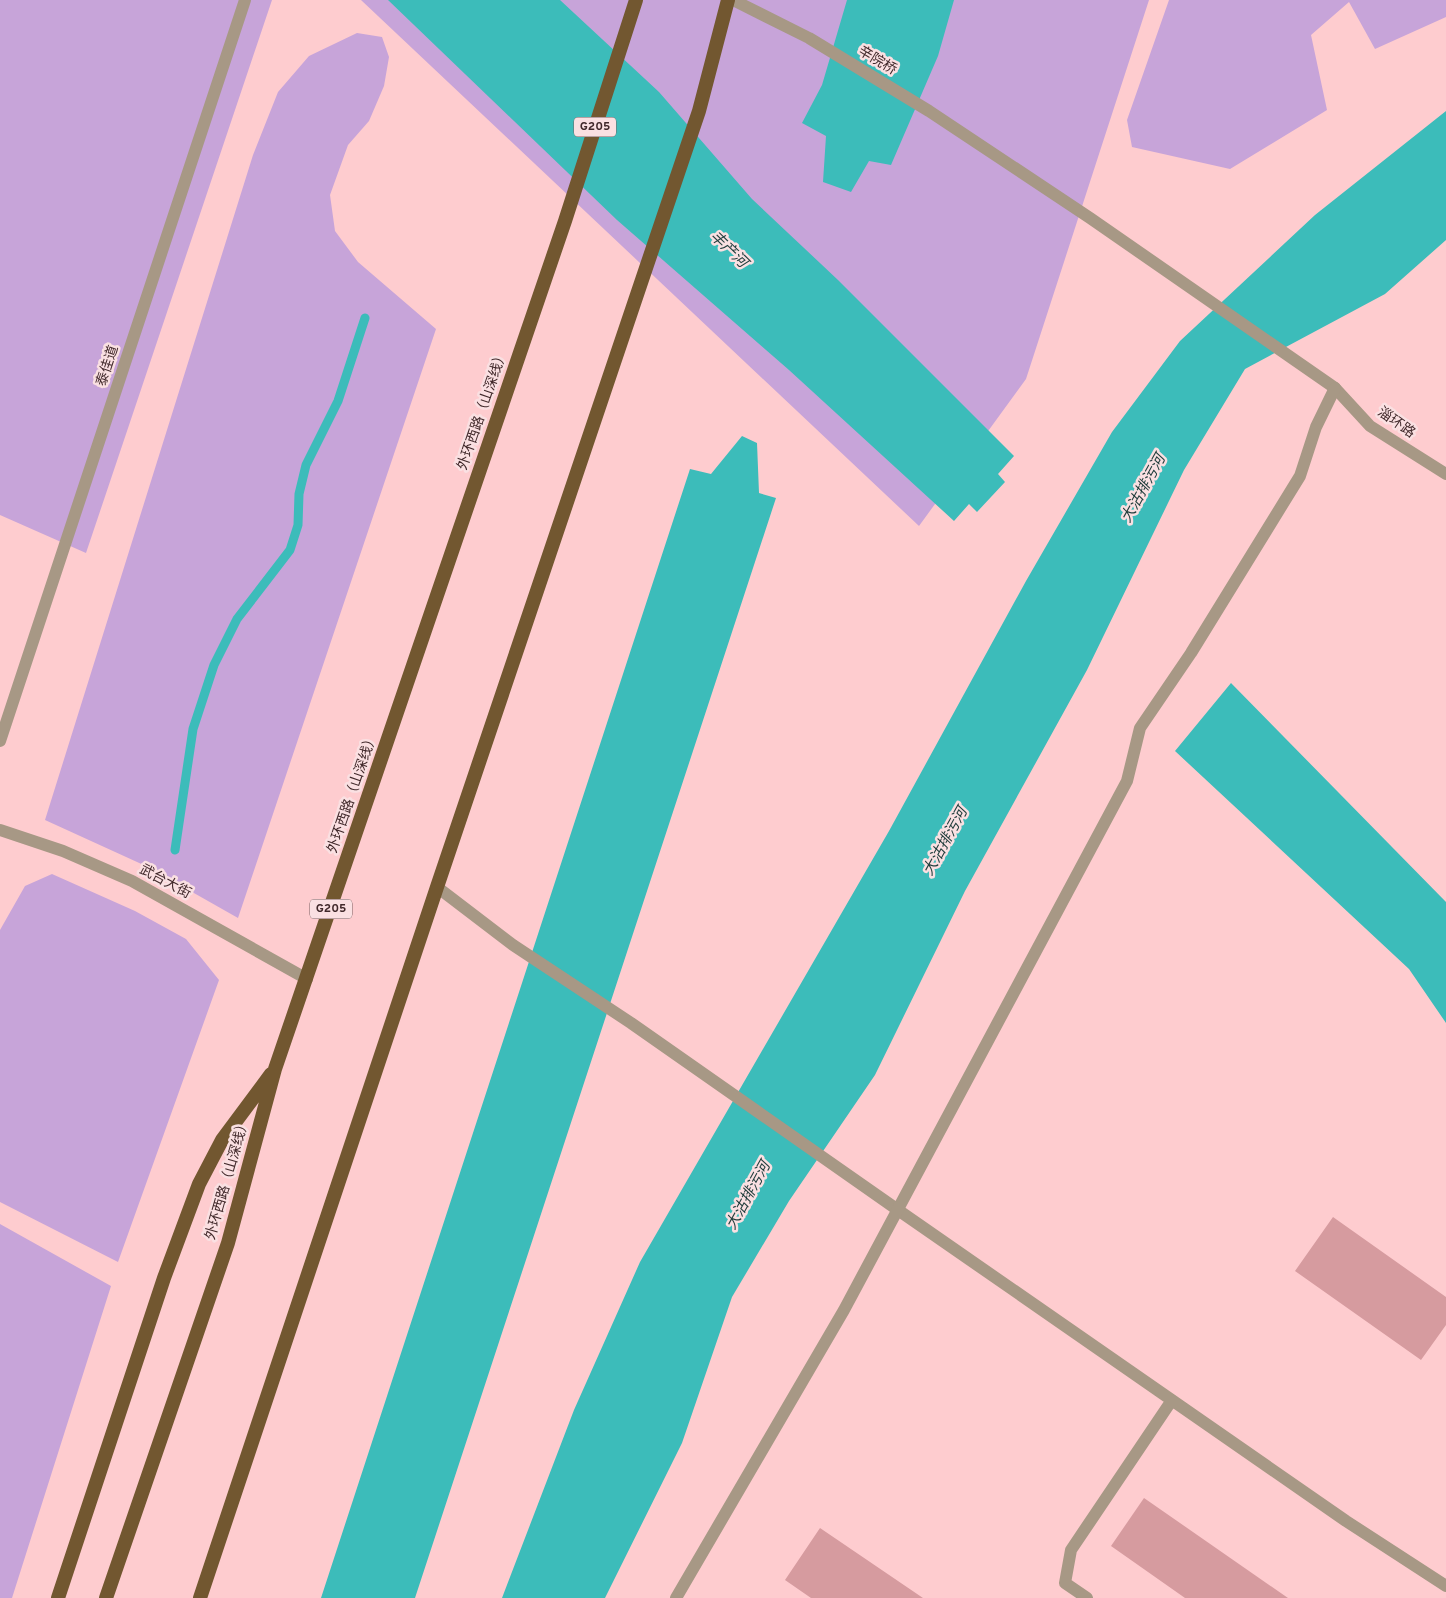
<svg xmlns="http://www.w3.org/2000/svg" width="1446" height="1598" font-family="Overpass,'Noto Sans SC',sans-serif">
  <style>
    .green { fill: #c7a4d9 }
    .water { fill: #3cbcba }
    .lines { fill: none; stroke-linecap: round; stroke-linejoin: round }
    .stream { stroke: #3cbcba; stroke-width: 9 }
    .building { fill: #d69b9f }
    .service { stroke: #a79885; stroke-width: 12 }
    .minor { stroke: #a79885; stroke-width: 12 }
    .tertiary { stroke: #a79885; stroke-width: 12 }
    .trunk { stroke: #725730; stroke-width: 14 }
    .labels { text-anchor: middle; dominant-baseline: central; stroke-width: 5; stroke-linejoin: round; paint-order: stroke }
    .shield { fill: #fae0e2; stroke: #786062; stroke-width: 1 }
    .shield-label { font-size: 12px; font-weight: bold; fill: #41292b }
    .street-label { font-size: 14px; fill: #41292b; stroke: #fae0e2 }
    .water-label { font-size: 15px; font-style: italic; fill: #223e3d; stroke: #fae0e2 }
  </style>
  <rect width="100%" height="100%" fill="#fecccf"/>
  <path class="green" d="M0 0H272L86 553 0 515Z
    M361 0H1149L1026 379 919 526Z
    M1169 0H1446V17L1375 49 1349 2 1311 35 1327 110 1230 169 1132 147 1127 120Z
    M357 33 382 37 389 57 384 86 369 121 348 145 330 195 335 231 358 262 436 329 238 918 148 867 45 820 253 155 278 92 309 56Z
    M52 874 135 911 186 939 219 980 118 1262 0 1202V930L25 886Z
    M0 1224 111 1286 12 1598H0Z"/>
  <path class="water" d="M388 0H560L659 92 752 199 838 280 1014 456 998 474 1005 482 977 512 969 504 954 521 789 370 617 220Z
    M847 0H954L938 56 891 165 869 161 851 192 823 182 826 136 802 123 822 85Z
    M1446 111V240L1385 294 1245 369 1184 470 1087 670 965 891 875 1075 789 1201 732 1297 682 1443 605 1598H502L574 1410 640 1262 889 831 1026 581 1112 432 1180 341 1315 215Z
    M742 436 757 443 759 493 776 498 415 1598H321L690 469 711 474Z
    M1231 683 1446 902V1023L1409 969 1175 751Z"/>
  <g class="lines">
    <path class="stream" d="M175 850 193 729 214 665 237 619 290 550 298 525 299 494 306 465 338 401 365 318"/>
  </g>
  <path class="building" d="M1333 1217 1446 1297V1325L1421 1360 1295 1271Z
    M1144 1498 1288 1598H1185L1111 1546Z
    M820 1528 923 1598H811L785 1580Z"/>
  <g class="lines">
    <path class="service" d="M898 1210 1346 1521 1446 1586
      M1087 1598 1065 1583 1071 1550 1172 1400"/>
    <path class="minor" d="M733 0 809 38 929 111 1090 218 1335 388 1370 426 1446 474
      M0 830 63 851 132 881 307 979
      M437 887 513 945 631 1023 898 1210"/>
    <path class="tertiary" d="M0 741 245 0
      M676 1598 844 1310 1127 781 1140 728 1191 653 1300 476 1316 427 1335 388"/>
    <path class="trunk" d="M58 1598 164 1278 199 1184 222 1140 271 1074
      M106 1598 228 1243 275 1069 565 221 636 0
      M200 1598 437 887 699 111 728 0"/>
  </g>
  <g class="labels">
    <g class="shield">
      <rect x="574" y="117.5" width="42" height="19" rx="4"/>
      <rect x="310" y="899.5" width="42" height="19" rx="4"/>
    </g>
    <g class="shield-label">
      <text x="595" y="127">G205</text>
      <text x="331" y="909">G205</text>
    </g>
    <g class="street-label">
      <text transform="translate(877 61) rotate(31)">辛院桥</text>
      <text transform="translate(108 366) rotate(-72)">泰佳道</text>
      <text transform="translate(483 410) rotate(-71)">外环西路（山深线）</text>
      <text transform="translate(1396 423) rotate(35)">淄环路</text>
      <text transform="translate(353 793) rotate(-71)">外环西路（山深线）</text>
      <text transform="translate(165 882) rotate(28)">武台大街</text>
      <text transform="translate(228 1179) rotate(-74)">外环西路（山深线）</text>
    </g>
    <g class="water-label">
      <text transform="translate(728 250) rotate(44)">丰产河</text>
      <text transform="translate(1144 489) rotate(-61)">大沽排污河</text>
      <text transform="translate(946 842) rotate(-61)">大沽排污河</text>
      <text transform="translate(749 1196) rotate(-61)">大沽排污河</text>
    </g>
  </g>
</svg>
